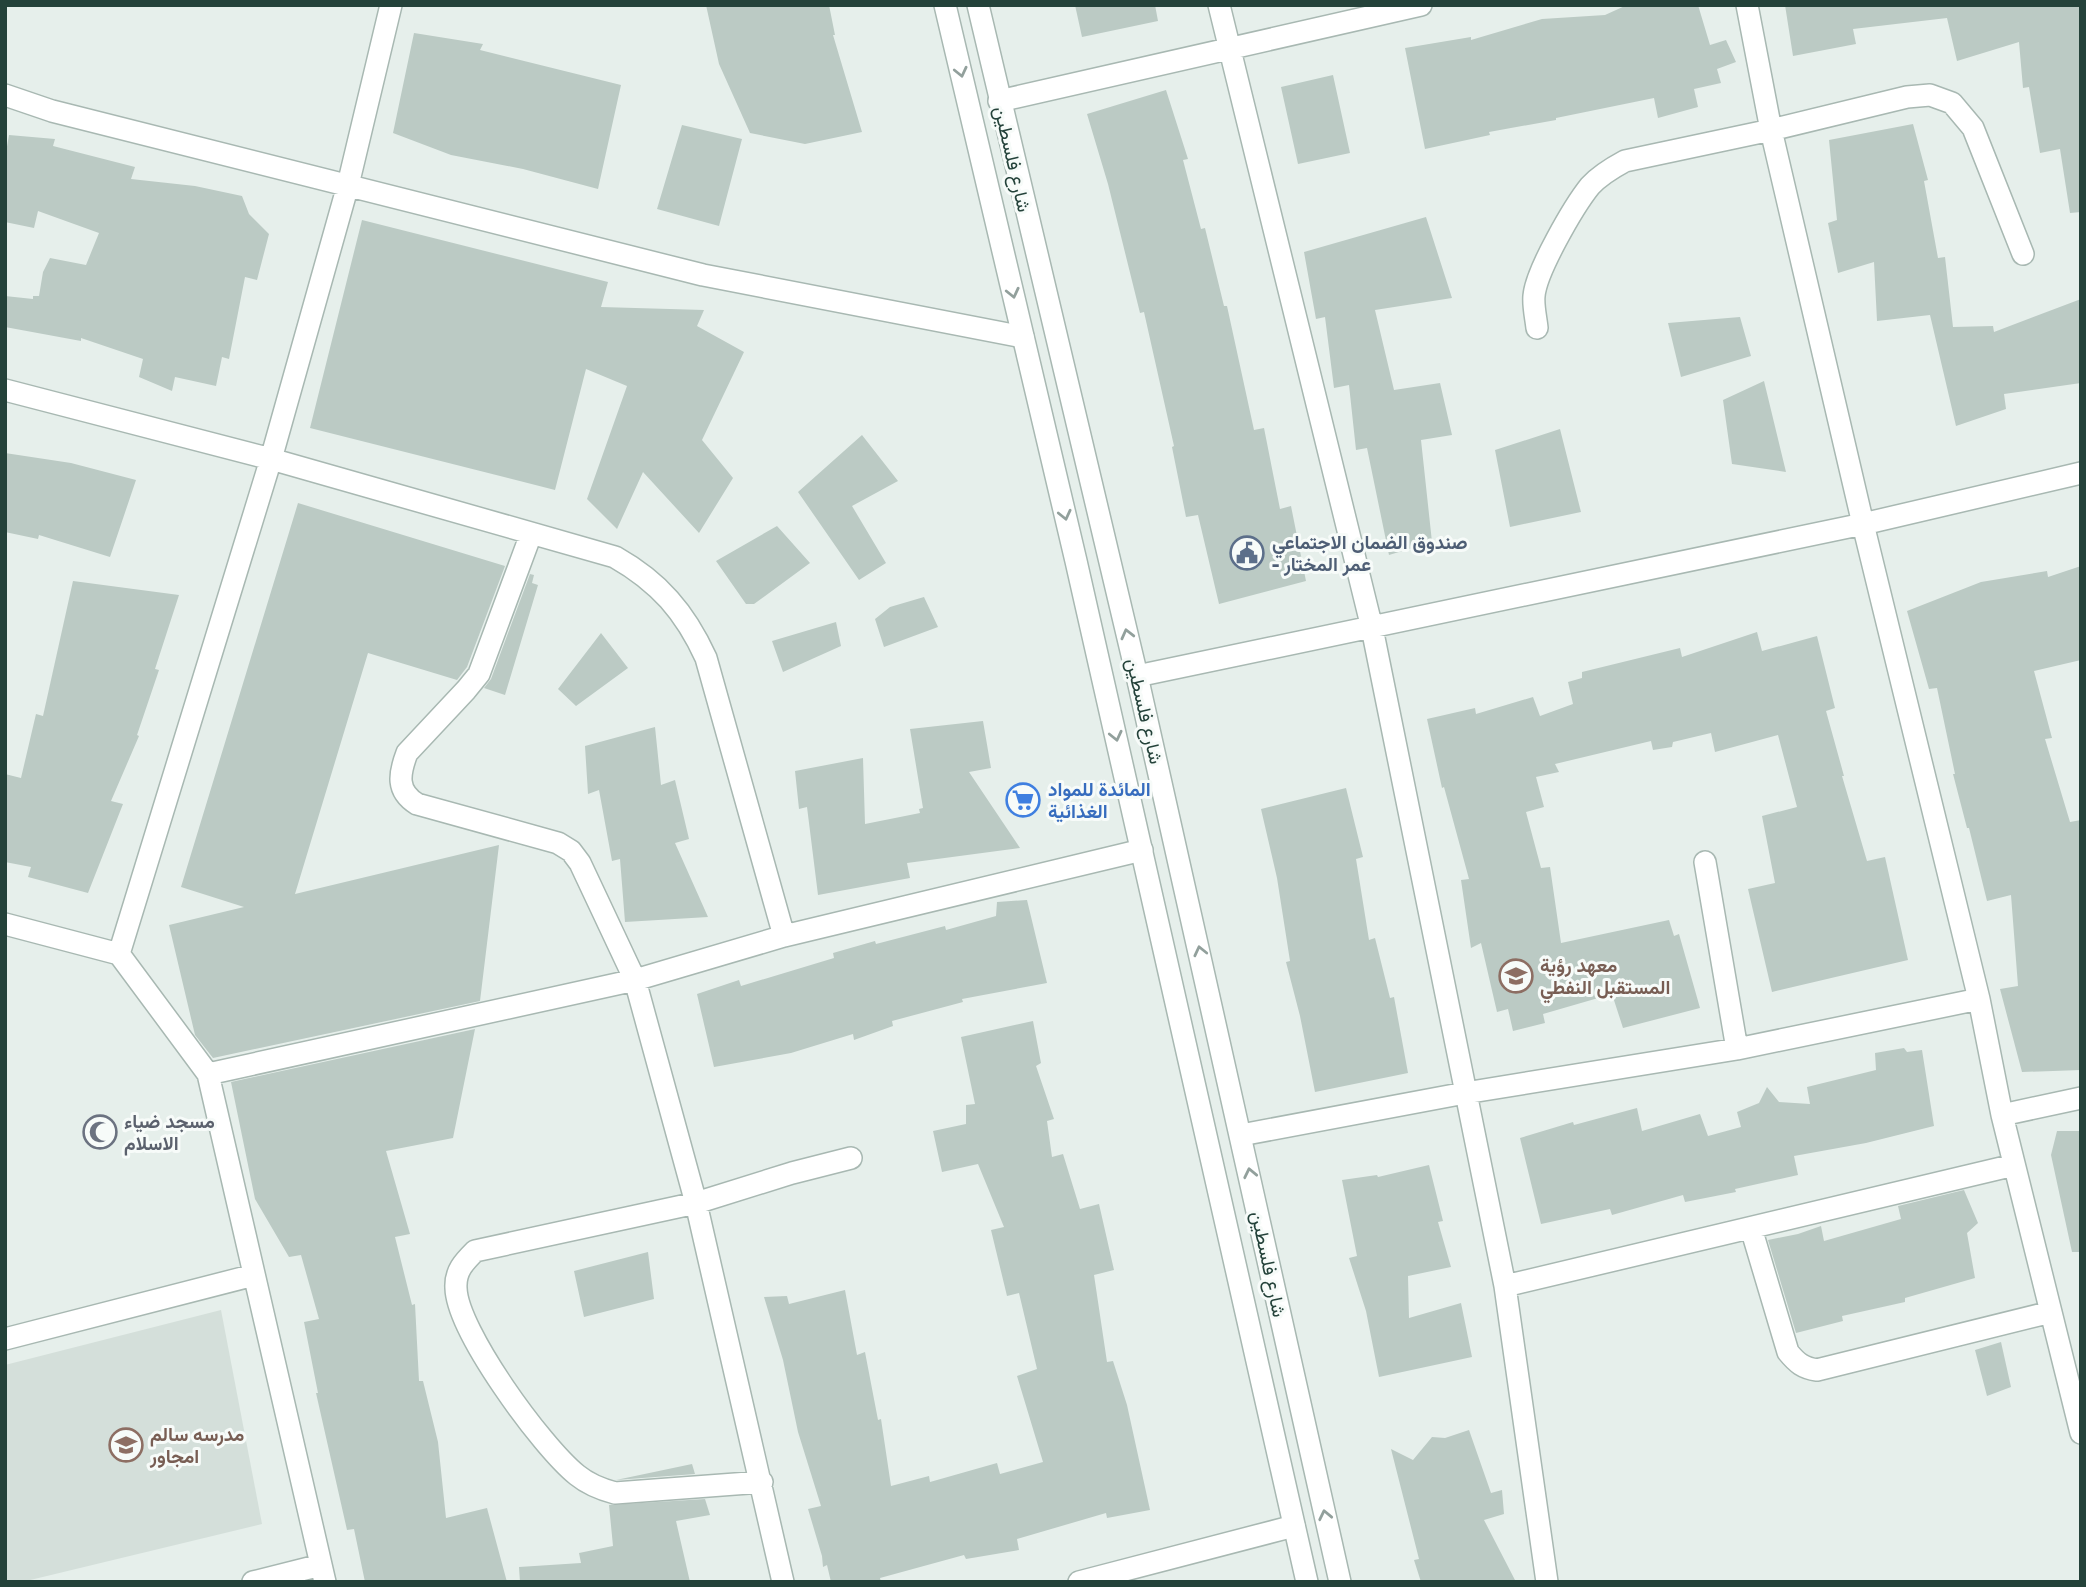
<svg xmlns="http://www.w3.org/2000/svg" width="2086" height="1587" font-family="'Golos Text',Vazirmatn,sans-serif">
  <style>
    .built { fill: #d4dfda }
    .building { fill: #bbcac4 }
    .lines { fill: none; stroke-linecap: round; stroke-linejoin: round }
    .minor-casing { stroke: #a8b8b2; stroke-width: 24 }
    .tertiary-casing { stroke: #a8b8b2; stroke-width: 24 }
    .minor { stroke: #fff; stroke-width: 21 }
    .tertiary { stroke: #fff; stroke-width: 21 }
    .oneway { stroke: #92a09c }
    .labels { text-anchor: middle; stroke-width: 6; stroke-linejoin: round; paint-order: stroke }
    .street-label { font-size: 19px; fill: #24423a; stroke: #f7fbf9 }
    .service-label { font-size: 19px; font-weight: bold; fill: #4e5e75; stroke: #f7fbf9; text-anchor: start }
    .shop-label { font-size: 19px; font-weight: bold; fill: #366cbe; stroke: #f7fbf9; text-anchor: start }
    .education-label { font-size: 19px; font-weight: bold; fill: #785e54; stroke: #f7fbf9; text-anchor: start }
    .worship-label { font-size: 19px; font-weight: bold; fill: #5b616d; stroke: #f7fbf9; text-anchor: start }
  </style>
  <rect width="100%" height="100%" fill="#e6efeb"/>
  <path class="built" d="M221 1310 262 1524 22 1582H5V1365Z"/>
  <path class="building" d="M706 5H829L835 35H833L862 132 805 144 750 133 719 64Z
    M1075 5H1155L1158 21 1082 37Z
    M1627 5H1698L1710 45 1726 40 1736 62 1717 69 1721 83 1694 89 1698 107 1658 118 1654 98 1556 118V120L1489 132 1490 135 1425 149 1405 48 1471 37V40L1542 19 1605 15Z
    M1785 5H2081V212L2070 213 2060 149 2040 153 2029 87 2023 88 2019 42 1957 61 1947 18 1853 29 1856 44 1793 56Z
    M414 33 483 44 480 50 621 85 598 189 523 169 451 155 393 133Z
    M1333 75 1350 153 1298 164 1281 87Z
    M1166 90 1188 159 1183 160 1201 229 1205 228 1224 306H1227L1254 430 1264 428 1280 509 1291 506 1306 581 1219 604 1198 515 1186 517 1172 447 1174 446 1144 312 1140 313 1108 184 1087 114Z
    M1913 124 1928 180 1924 181 1938 258 1945 257 1953 327 1993 326 1994 332 2081 299V383L2004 394 2006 409 1956 426 1930 315 1877 321 1874 262 1838 273 1828 223 1837 220 1829 140Z
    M682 125 742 139 719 226 657 209Z
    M9 135 55 139 53 146 135 167 131 179 195 186 242 196 249 214 269 234 257 280 245 277 229 359 222 357 216 386 175 377 172 391 139 377 143 359 81 338V341L5 327V296L33 299V296H39L43 272 50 258 86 265 99 233 38 211 34 228 5 222V158Z
    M1426 217 1452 298 1375 310 1394 390 1440 383 1452 435 1421 440 1432 542 1389 555 1367 448 1356 450 1349 385 1334 388 1325 317 1316 319 1304 252Z
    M362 220 608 282 601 307 704 310 697 326 744 352 702 440 733 478 699 533 643 472 617 529 587 499 627 386 586 369 555 490 310 428Z
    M1740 317 1751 356 1681 377 1668 323Z
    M1764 381 1786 472 1732 464 1723 400Z
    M1560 429 1581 512 1510 527 1495 450Z
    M862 435 898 481 852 506 886 563 859 580 798 492Z
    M5 453 71 463 136 480 110 557 39 535 38 539 5 532Z
    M298 503 505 566 467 667 457 680 368 653 295 894 499 845 480 1001 213 1058 195 1035 169 925 244 907 181 887Z
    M777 526 810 563 754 604H746L716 561Z
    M2081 566V660L2034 671 2052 738 2045 739 2070 822 2081 820V1070L2022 1072 2000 989 2018 986 2011 895 1987 901 1969 828H1967L1953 774H1955L1937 688 1929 689 1907 611 1981 582 2047 571 2048 577Z
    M530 574 534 575 532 583 538 585 505 695 484 688 491 679Z
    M73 581 179 595 155 669 159 670 137 735 139 736 111 801 123 804 88 893 28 877 31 867 5 862V774L21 778 36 714 43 716Z
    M924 597 938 627 884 647 875 619 890 607Z
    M836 622 841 646 783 672 772 641Z
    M1757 632 1762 651 1817 636 1835 708 1826 711 1844 776H1842L1867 861 1885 857 1908 960 1772 992 1748 889 1775 883 1762 816 1797 807 1778 735 1715 752 1711 733 1673 742 1672 747 1653 750 1651 741 1555 764 1559 772 1536 777 1544 807 1526 812 1541 868 1550 867 1561 943 1669 920 1674 936 1679 934 1700 1008 1623 1028 1612 994 1543 1014 1545 1023 1513 1031 1508 1009 1497 1012 1481 943 1471 948 1461 880 1469 879 1444 787 1442 788 1427 719 1475 708 1476 714 1533 697 1540 716 1573 704 1568 682 1582 678V672L1680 648 1682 657Z
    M601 633 628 668 576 706 558 689Z
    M983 721 991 768 969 772 1020 848 907 863 910 878 818 895 807 807 799 809 795 771 863 758 865 824 920 813 919 809 923 808 910 729Z
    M655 727 661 785 675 780 689 839 675 843 708 917 625 922 620 859 612 861 599 790 588 794 585 746Z
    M1346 788 1363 857 1356 859 1369 940 1375 938 1390 998 1394 997 1408 1073 1315 1092 1300 1016 1286 962 1290 961 1277 878 1261 809Z
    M1027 900 1047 983 962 999 963 1002 892 1021 893 1026 854 1040 853 1034 791 1053 714 1067 697 994 739 980 741 986 834 958 833 953 875 941 876 944 945 926 946 930 996 916 997 902Z
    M1033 1021 1041 1063 1036 1066 1054 1119 1047 1121 1052 1157 1063 1154 1080 1209 1099 1204 1114 1270 1094 1275 1107 1362 1113 1361 1127 1405 1150 1510 1107 1518 1106 1513 1017 1539 1019 1550 966 1559 964 1555 880 1578 881 1582H831L827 1565 823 1567 822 1556 808 1509 821 1506 798 1432 783 1360 764 1297 787 1296 789 1304 845 1290 857 1355 865 1352 878 1420 881 1419 891 1486 929 1476 930 1482 997 1463 1000 1474 1043 1462 1017 1376 1037 1369 1019 1293 1007 1296 991 1230 1004 1227 978 1164 942 1172 933 1131 966 1124V1105L975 1104 961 1037Z
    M475 1029 453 1138 386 1151 410 1234 395 1237 412 1305 415 1304 419 1381H423L438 1442 446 1518 487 1508 507 1582H365L354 1529 347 1530 316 1393H318L304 1322 319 1319 301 1255 289 1257 255 1199 231 1082Z
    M1904 1048 1907 1052 1922 1050 1934 1126 1866 1143 1794 1156 1798 1175 1735 1189 1736 1192 1685 1202 1683 1195 1612 1215 1610 1209 1541 1224 1520 1138 1573 1122 1574 1125 1637 1108 1642 1131 1700 1114 1708 1136 1741 1127 1737 1112 1759 1103 1767 1087 1779 1102 1810 1104 1807 1087 1876 1070 1875 1053Z
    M2057 1131H2081V1252H2072L2051 1155Z
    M1429 1165 1443 1221 1438 1222 1451 1267 1408 1276 1409 1318 1461 1303 1472 1357 1379 1377 1366 1311 1349 1258 1357 1256 1342 1180 1377 1175 1378 1177Z
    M1964 1190 1978 1223 1967 1233 1975 1278 1905 1298V1302L1842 1316 1843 1321 1796 1333 1768 1240 1798 1234 1821 1226 1824 1241 1901 1219 1898 1206Z
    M648 1252 654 1299 584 1317 574 1271Z
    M2001 1342 2011 1387 1987 1396 1975 1350Z
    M1469 1430 1491 1493 1502 1490 1504 1514 1484 1520 1516 1582H1421L1414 1560 1419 1559 1391 1449 1413 1460 1432 1437 1445 1438Z
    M692 1464 695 1474 616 1480Z
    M705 1499 710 1515 676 1521 690 1582H520L519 1567 581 1563 579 1553 613 1546 609 1505Z"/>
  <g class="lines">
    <defs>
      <path id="minor" d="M1219 5 1372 628 1505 1286 1547 1582
        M1747 5 1771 130 1863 524 1979 999 2002 1115 2081 1433
        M5 95 52 111 703 275 1023 337
        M999 101 1421 5
        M1537 328C1536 318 1533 306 1534 296 1536 271 1574 206 1590 186 1600 175 1612 168 1625 161L1771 130 1907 97 1930 95 1952 103 1973 128 2023 254
        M5 390 271 459 615 557C659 582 685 612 706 658L784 936
        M531 534 479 674 466 690 407 753C399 774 396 791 417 804L558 843 571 851 580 863 635 980 696 1203 783 1582
        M1137 676 1863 524 2081 473
        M1705 862 1737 1049
        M5 924 119 954 208 1074 325 1582
        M119 954 271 459 348 185 391 5
        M208 1074 635 980 784 936 1142 850
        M2002 1115 2081 1098
        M1241 1135 1465 1093 1737 1049 1979 999
        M1751 1228 1788 1352C1797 1363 1803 1368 1817 1370L2051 1312
        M1505 1286 2014 1165
        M5 1339 254 1275
        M762 1482 615 1493C600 1489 588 1484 577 1475 542 1447 457 1331 456 1288 455 1271 464 1262 475 1251L696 1203 792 1173 851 1158
        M253 1582 321 1565
        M1079 1582 1294 1526"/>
      <path id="tertiary" d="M945 5 1076 561 1307 1582
        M978 5 1137 676 1340 1582"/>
    </defs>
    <use href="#minor" class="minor-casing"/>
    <use href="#tertiary" class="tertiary-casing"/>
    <use href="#minor" class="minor"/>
    <use href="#tertiary" class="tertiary"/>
  </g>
  <defs><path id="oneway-chevron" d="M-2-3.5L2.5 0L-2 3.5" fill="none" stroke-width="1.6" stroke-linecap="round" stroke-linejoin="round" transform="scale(1.75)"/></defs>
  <g class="oneway">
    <use href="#oneway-chevron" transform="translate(961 72) rotate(77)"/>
    <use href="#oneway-chevron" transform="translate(1013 293) rotate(77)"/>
    <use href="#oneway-chevron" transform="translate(1065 515) rotate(77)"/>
    <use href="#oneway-chevron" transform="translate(1127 634) rotate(-104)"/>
    <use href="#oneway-chevron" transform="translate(1116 736) rotate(77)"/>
    <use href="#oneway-chevron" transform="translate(1200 951) rotate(-103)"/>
    <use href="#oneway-chevron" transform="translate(1250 1173) rotate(-102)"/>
    <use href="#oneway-chevron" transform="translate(1325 1515) rotate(-102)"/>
  </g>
  <defs>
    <symbol id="civic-ring" viewBox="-11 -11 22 22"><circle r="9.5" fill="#f7fbf9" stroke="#5c6f8a" stroke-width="1.5"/><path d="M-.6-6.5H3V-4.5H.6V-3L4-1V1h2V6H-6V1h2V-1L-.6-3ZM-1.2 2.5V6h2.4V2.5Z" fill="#5c6f8a"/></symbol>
    <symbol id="supermarket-ring" viewBox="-11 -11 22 22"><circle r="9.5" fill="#f7fbf9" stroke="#3f7fe0" stroke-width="1.5"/><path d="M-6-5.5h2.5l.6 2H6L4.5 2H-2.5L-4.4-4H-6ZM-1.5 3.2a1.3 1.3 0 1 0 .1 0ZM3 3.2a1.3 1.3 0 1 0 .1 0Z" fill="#3f7fe0"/></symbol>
    <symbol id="school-ring" viewBox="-11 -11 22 22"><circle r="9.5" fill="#f7fbf9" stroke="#8d6e63" stroke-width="1.5"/><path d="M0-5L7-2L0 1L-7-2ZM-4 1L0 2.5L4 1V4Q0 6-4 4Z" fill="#8d6e63"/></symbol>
    <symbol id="mosque-ring" viewBox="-11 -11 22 22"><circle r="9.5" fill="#f7fbf9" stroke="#6b7280" stroke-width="1.5"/><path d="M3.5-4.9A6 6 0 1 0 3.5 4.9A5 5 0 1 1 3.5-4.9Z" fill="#6b7280"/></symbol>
  </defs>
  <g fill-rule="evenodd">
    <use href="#civic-ring" x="1228" y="534" width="38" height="38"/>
    <use href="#supermarket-ring" x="1004" y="781" width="38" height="38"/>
    <use href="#school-ring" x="1497" y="957" width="38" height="38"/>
    <use href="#mosque-ring" x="81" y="1113" width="38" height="38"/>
    <use href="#school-ring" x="107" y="1426" width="38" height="38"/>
  </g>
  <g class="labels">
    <g class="street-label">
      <text transform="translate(1013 159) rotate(77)" y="7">شارع فلسطين</text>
      <text transform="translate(1145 711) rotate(77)" y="7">شارع فلسطين</text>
      <text transform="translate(1269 1264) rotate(78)" y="7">شارع فلسطين</text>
    </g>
    <g class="service-label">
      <text x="1272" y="549">صندوق الضمان الاجتماعي<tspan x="1272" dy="22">- عمر المختار</tspan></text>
    </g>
    <g class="shop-label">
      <text x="1048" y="796">المائدة للمواد<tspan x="1048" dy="22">الغذائية</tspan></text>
    </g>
    <g class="education-label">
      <text x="1540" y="972">معهد رؤية<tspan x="1540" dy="22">المستقبل النفطي</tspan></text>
      <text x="150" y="1441">مدرسه سالم<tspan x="150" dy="22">امجاور</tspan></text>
    </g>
    <g class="worship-label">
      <text x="124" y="1128">مسجد ضياء<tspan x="124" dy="22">الاسلام</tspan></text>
    </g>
  </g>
  <rect width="2086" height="1587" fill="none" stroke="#24423a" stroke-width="14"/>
</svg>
